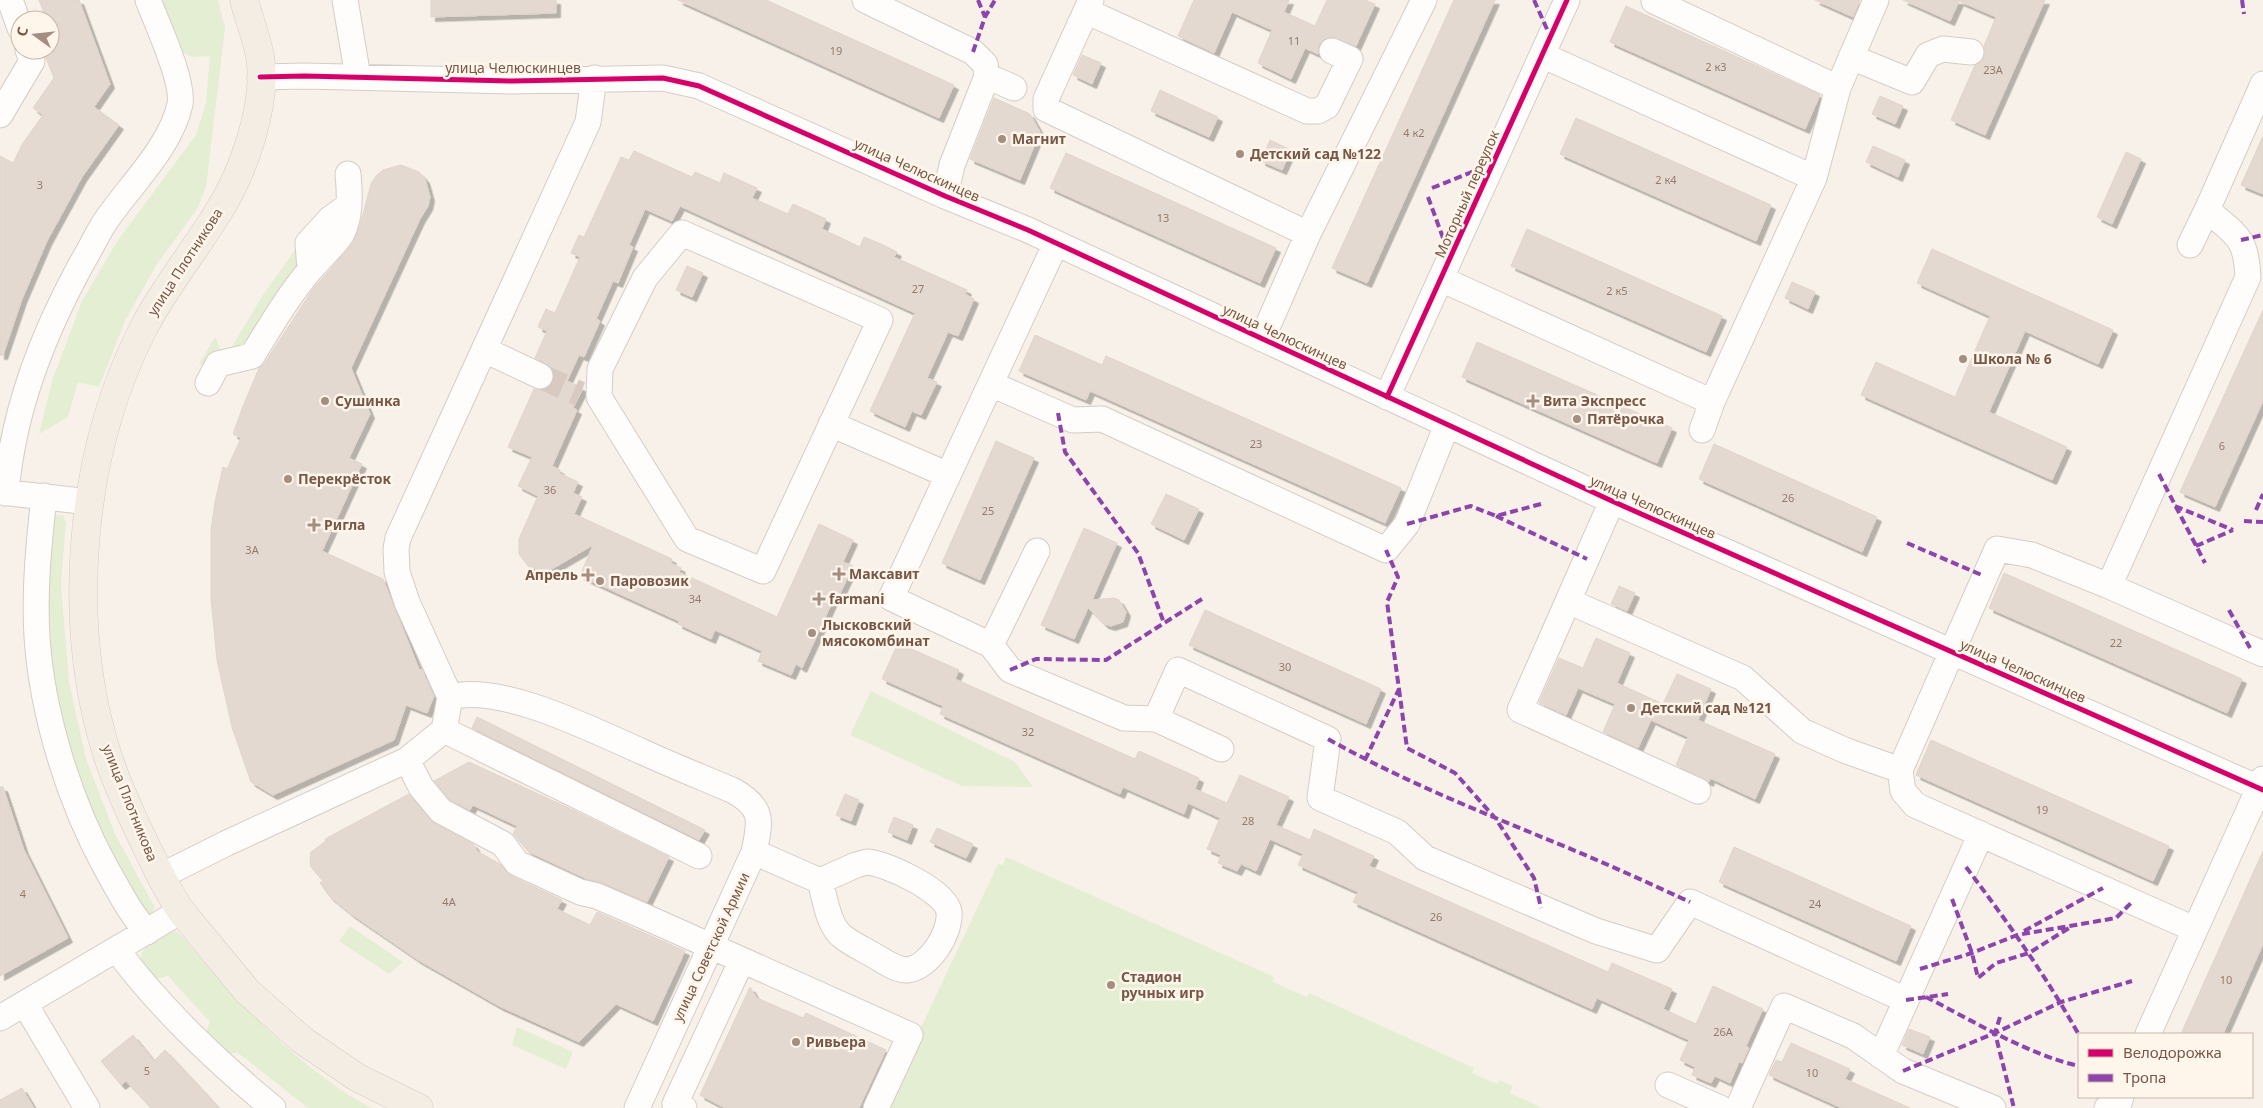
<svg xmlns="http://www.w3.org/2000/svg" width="2263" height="1108" font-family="'Noto Sans',sans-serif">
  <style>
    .green { fill: #e4eed2 }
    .building { fill: #e4d9d0; stroke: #e1d4cb; filter: url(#shadow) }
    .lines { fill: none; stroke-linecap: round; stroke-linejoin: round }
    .minor-tunnel { stroke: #d8cac0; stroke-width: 25; stroke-dasharray: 25 12; stroke-linecap: butt }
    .minor-casing { stroke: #d6ccc6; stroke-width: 27 }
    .major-casing { stroke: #d7ccc4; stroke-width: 29 }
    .minor { stroke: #fefdfc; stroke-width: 25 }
    .major { stroke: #f3ede4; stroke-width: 28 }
    .quiet { stroke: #8e44ad; stroke-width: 4; stroke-dasharray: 8 4; stroke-linecap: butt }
    .cycleway-casing { stroke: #fff6eb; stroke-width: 8 }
    .cycleway { stroke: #d6006c; stroke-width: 5 }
    .poi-dot { fill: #a58d80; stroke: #fff6eb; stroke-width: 2 }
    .labels { text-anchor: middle; stroke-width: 5; stroke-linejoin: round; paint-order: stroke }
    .number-label { font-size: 11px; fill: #957a6c }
    .street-label { font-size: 14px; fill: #785747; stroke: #fff6eb }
    .poi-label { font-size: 14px; font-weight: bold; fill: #785747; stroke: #fff6eb; text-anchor: start }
  </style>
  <defs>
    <filter id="shadow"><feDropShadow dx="4.5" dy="4.5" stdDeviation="0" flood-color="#0004"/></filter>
  </defs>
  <rect width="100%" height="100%" fill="#f8f1e9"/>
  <path class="green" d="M158 0H218L225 28 206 187 197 209 157 264 125 321 99 387 78 382 68 417 39 434 52 381 82 301 118 240 196 135 206 103 210 56 192 57 176 49Z
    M300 243 302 272 255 341 231 348 263 295Z
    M215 337 222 353 204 365 199 364Z
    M56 515H63L66 523 61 584 69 682 86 759 115 834 154 906 153 913 146 916 104 848 72 766 53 687 47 586 51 521Z
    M871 691 1015 762 1033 787 962 786 850 735Z
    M1006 857 1274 977 1273 982 1307 997 1309 993 1474 1068 1472 1073 1497 1084 1499 1080 1513 1086 1510 1093 1542 1108H883L998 864 1003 865Z
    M350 926 403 962 389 974 339 941Z
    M176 931C188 941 196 954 207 965 215 975 224 984 232 994 274 1038 317 1078 371 1108H308L237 1052 224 1056 204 1036 210 1022 168 976 152 980 140 961C142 944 158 933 176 931Z
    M517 1027 573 1052 566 1069 512 1045Z"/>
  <path class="building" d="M39 0H79L110 84 94 107 119 125 82 177 47 241 22 299 3 355H0V156L13 163 23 143 43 115 33 108 54 78 43 50H50V20H47Z
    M431 0H556V13L431 17Z
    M678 0H766L954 85 939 118Z
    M1194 0H1289L1284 12 1315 26 1327 0H1365L1375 4 1356 46 1331 37 1324 39 1319 45 1318 54 1305 48 1291 79 1258 63 1272 30 1232 12 1214 53 1178 36Z
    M1454 0H1495L1367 283 1332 268Z
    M1815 0H1860L1853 17Z
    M1903 0H2045L1985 135 1951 120 1975 65 1983 60 1985 53 1984 46 1996 17 1959 1 1950 21Z
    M1626 6 1820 95 1805 129 1610 42Z
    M1082 55 1101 63 1092 84 1073 75Z
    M1160 90 1218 117 1209 137 1151 111Z
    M1880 96 1903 106 1895 124 1872 114Z
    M994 98 1030 114 1040 132 1020 180 970 159Z
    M1576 118 1771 205 1756 241 1560 154Z
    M2263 136V194L2241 185Z
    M1270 140 1291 150 1282 170 1261 161Z
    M1873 146 1905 160 1898 177 1866 162Z
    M634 151 692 177 695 172 720 183 724 173 757 188 752 198 788 214 793 204 826 219 822 229 860 247 864 237 881 244 897 252 894 257 967 290 965 294 974 299 958 336 948 332 927 378 937 382 921 415 912 411 905 427 870 411 915 313 680 206 672 221 645 209 629 245 633 247 618 283 613 281 596 319 600 321 584 357 579 355 567 381 583 388 573 408 577 410 552 466 560 470 559 473 578 482 573 493 582 497 574 514 672 559 671 563 681 568 679 572 777 617 819 524 853 540 843 562 853 566 838 598 835 596 802 668 796 664 791 675 758 661 762 651 715 630 711 639 678 624 679 621 580 576 593 545 552 569 544 571 529 567 519 554V539L538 496 518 486 532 457 508 447 534 389 542 390 549 387 553 382 554 375 551 367 535 358 547 331 538 327 546 309 555 313 580 257 571 253 579 235 584 237 621 157 629 160Z
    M2126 152 2141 159 2112 224 2097 217Z
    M1066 153 1276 248 1260 283 1050 188Z
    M401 165 419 172 425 179 430 197 428 206 420 219 351 368 370 414 349 458 362 464 322 551 383 579 419 669 422 670 434 696 427 713 406 705 394 740 273 795 251 782 232 727 217 660 211 599V531L215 502 223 467 227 469 241 438 233 434 242 409 259 368 264 364 313 289 353 243 360 225 371 184 376 176 383 170Z
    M1527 229 1722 316 1706 352 1511 266Z
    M1932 249 2113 330 2098 364 2025 331 1989 412 2067 447 2052 480 1861 395 1876 362 1955 397 1990 316 1917 283Z
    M687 266 703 273 692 297 676 290Z
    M1792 282 1815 292 1808 309 1785 298Z
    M2263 310V401L2215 507 2180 492Z
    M1035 335 1102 365 1106 356 1401 488 1385 523 1090 391 1086 400 1019 371Z
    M1477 342 1672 428 1657 463 1462 377Z
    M996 441 1034 458 980 580 942 563Z
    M1714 444 1877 517 1862 552 1699 479Z
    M1166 494 1199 509 1184 540 1151 524Z
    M1084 528 1117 543 1092 600 1114 598 1119 600 1126 612 1123 622 1111 626 1104 624 1088 608 1074 639 1041 625Z
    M2004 573 2242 679 2227 713 1989 608Z
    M1619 586 1635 593 1627 611 1611 604Z
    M1205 610 1381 689 1366 724 1189 645Z
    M1596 638 1630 653 1617 683 1663 704 1677 674 1711 689 1698 720 1775 754 1755 799 1710 778 1709 782 1676 765 1688 737 1651 720 1638 748 1603 732 1615 704 1578 688 1566 715 1539 703 1559 658 1583 668Z
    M898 643 959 670 955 679 1135 759 1139 751 1199 778 1195 789 1227 803 1240 775 1289 797 1276 825 1310 840 1314 829 1374 856 1369 866 1608 972 1612 963 1672 989 1663 1009 1696 1024 1713 986 1763 1009 1746 1046 1749 1048 1742 1063 1739 1062 1730 1083 1715 1076 1711 1083 1692 1075 1695 1067 1680 1060 1689 1040 1597 998 1592 1009 1353 902 1358 892 1298 865 1303 854 1270 839 1256 871 1241 864 1237 871 1218 863 1221 855 1207 849 1220 818 1188 803 1184 814 1123 787 1120 794 940 714 943 706 882 679Z
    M477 717 705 830 699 840 472 728Z
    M1931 740 2169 846 2153 881 1916 775Z
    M469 762 573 810 669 857 647 902 603 883 587 879 529 852 513 834 517 826 473 805 470 810 450 800 434 781Z
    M0 787H3L24 850 68 938 0 976Z
    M409 794 434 823 473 844 478 852 500 864 511 876 562 900 557 909 590 925 597 912 685 951 653 1021 616 1004 579 1042 499 1006 418 960 351 914 329 896 320 883 323 881 311 867 310 862 311 852 326 841 325 839Z
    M845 794 859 800 851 821 836 815Z
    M894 817 913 825 907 840 888 832Z
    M937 828 973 844 966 858 930 842Z
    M1734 847 1911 926 1896 961 1719 882Z
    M2263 851V944L2223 1034H2181Z
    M750 987 757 998 803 1018 806 1013 886 1050 859 1108H725L700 1095Z
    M1909 1029 1930 1037 1923 1054 1902 1045Z
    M133 1035 154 1061 165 1050 219 1108H151L126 1081 121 1085 101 1061Z
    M1791 1043 1850 1069 1845 1079 1910 1108H1842L1769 1075 1776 1060 1782 1062Z
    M22 1088 34 1108H0V1100Z"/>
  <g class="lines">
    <path class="minor-tunnel" d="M540 376 580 394"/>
    <defs>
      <path id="minor" d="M10 0 20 28
        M345 0 358 77
        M865 0 973 52 985 64 987 76 952 165 945 196
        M1091 0 1046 99V109L1308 234
        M1654 1 1838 88
        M1086 11 1307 111H1318L1327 106 1350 59 1332 51
        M1542 55 1814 178
        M1851 57 1912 82 1928 55 1943 49 1971 52
        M987 76 1014 88
        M260 77 305 76 512 81 663 78 699 86 945 196 1028 230 1612 501 2263 790
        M0 115 32 61 28 50
        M682 233 880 320 763 571 687 539 599 397 600 369 645 278Z
        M1056 243 891 598 991 645 1010 670 1124 718 1156 719 1178 670 1328 739 1320 798 1397 832 1425 858 1596 931 1657 950 1690 902 1906 1000
        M2190 245 2207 210
        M310 270 308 243 330 219 348 206
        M1441 279 1712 402
        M1262 339 1308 234 1424 0
        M485 350 540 376
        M208 383 218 364 252 356C270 327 288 296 310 270 320 258 333 247 341 235 351 218 350 193 348 174
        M991 384 1073 420 1102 419 1386 550 1407 524 1447 425
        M1387 397 1567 0
        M831 424 948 475
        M1702 430 1712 402 1814 178 1838 88 1876 0
        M0 492 90 502
        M6 493C13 410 43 334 83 261 91 248 97 234 105 222 129 186 171 147 180 104 184 81 157 24 148 0
        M44 496C39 543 34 590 37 637 42 713 69 801 106 868 119 891 130 913 147 932
        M1612 501 1568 601 1743 678 1802 731 1844 750 1900 770
        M2109 586 2248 277C2246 236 2236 235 2207 210L2263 84
        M1568 601 1520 710 1698 791
        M991 645 1037 551
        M450 697C502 683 594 731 643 752 673 766 704 778 734 791 765 809 760 822 754 852L637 1108
        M1156 719 1221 749
        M444 730 699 856
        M407 760 421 787 441 811 503 844 517 863 580 892 597 896 641 915 910 1035 876 1108
        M754 852 820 881
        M867 862C886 863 946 891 949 912 951 933 929 968 907 970 895 970 883 960 873 955 863 949 852 944 843 937 828 926 825 898 820 881L856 865Z
        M161 876 227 843 407 760 444 730 450 697 407 602 397 572 396 549 398 538 588 122 594 78
        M2194 929 1915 805 1903 791 1900 770 1997 549 2032 555 2109 586 2263 654
        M117 950C158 1006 219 1064 273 1108
        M25 1004 87 1108
        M0 1018 181 911
        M2148 1034 2263 779
        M1881 1056 1981 834
        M1668 1085 1720 1108
        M684 1108 675 1104 742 960
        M1738 1108 1784 1006 1853 1036 1903 1071 1993 1108
        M2107 1108 2119 1103 2121 1097"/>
      <path id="major" d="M244 0C249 18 256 37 260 56 268 104 243 174 217 214 193 253 164 288 143 329 79 454 65 623 108 757 118 787 132 817 146 846 157 868 167 891 181 911L247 991 302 1040 358 1078 419 1108"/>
    </defs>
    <use href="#minor" class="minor-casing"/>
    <use href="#major" class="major-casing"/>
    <use href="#minor" class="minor"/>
    <use href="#major" class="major"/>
    <path class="quiet" d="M978 0 985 17
      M1534 0 1550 36
      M2242 0 2244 14
      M973 52 985 17 995 0
      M1432 188 1492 164
      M1428 197 1450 257
      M2241 240 2263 235
      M1058 413 1065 452 1138 553 1164 623
      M2159 474 2205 563
      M2175 506 2233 530
      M2256 510 2263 494
      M1496 516 1587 559
      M2244 521 2263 522
      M1407 524 1471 506 1496 516 1541 504
      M1907 543 1984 576
      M2196 546 2233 530
      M2229 610 2250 648
      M1010 670 1036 659 1106 660 1202 599
      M1399 689 1407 748 1455 773 1496 819 1534 878 1541 908
      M1328 739C1408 784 1494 817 1578 852 1616 868 1653 885 1690 902
      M1365 760 1399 689 1387 602 1398 577 1386 550
      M1966 867C2007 921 2046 976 2079 1035
      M1952 899 1972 953 1978 978 1996 963 2029 953 2069 928
      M2024 931 2103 888
      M1920 969 1972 953 2017 935 2116 918 2133 901
      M1926 997C1973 1021 2029 1055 2079 1066
      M1906 1000 1948 994
      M2000 1017 1995 1033 2014 1108
      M1903 1071 1995 1033 2061 1002 2132 981"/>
    <defs>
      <path id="cycleway" d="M260 77 305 76 512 81 663 78 699 86 945 196 1028 230 1612 501 2263 790
        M1387 397 1567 0"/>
    </defs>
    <use href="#cycleway" class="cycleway-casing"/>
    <use href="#cycleway" class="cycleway"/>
  </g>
  <g class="poi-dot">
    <circle cx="1002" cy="139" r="5"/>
    <circle cx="1240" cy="154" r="5"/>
    <circle cx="1963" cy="359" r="5"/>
    <circle cx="325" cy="401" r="5"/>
    <path d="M1530.5 393.5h5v5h5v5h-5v5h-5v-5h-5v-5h5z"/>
    <circle cx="1577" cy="419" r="5"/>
    <circle cx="288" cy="479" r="5"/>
    <path d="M311.5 517.5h5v5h5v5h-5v5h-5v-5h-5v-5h5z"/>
    <path d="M836.5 566.5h5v5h5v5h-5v5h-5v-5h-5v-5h5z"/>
    <path d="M585.5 567.5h5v5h5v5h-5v5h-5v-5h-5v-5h5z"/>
    <circle cx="600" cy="581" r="5"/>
    <path d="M816.5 591.5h5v5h5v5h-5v5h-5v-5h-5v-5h5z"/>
    <circle cx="812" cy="633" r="5"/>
    <circle cx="1631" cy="708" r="5"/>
    <circle cx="1111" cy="985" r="5"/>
    <circle cx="796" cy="1042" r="5"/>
  </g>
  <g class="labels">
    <g class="number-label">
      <text x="1294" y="45">11</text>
      <text x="836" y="55">19</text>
      <text x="1716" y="71">2 к3</text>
      <text x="1993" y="74">23А</text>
      <text x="1414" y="137">4 к2</text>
      <text x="1666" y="184">2 к4</text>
      <text x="40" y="189">3</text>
      <text x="1163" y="222">13</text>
      <text x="918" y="293">27</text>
      <text x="1617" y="295">2 к5</text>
      <text x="1256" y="448">23</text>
      <text x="2222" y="450">6</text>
      <text x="550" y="494">36</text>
      <text x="1788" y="502">26</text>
      <text x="988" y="515">25</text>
      <text x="252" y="554">3А</text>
      <text x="695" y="603">34</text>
      <text x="2116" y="647">22</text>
      <text x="1285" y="671">30</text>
      <text x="1028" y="736">32</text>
      <text x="2042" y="814">19</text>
      <text x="1248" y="825">28</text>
      <text x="23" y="898">4</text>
      <text x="449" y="906">4А</text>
      <text x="1815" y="908">24</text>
      <text x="1436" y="921">26</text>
      <text x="2226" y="984">10</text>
      <text x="1723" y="1036">26А</text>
      <text x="147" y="1075">5</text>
      <text x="1812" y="1077">10</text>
    </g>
    <g class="street-label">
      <text x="513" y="73">улица Челюскинцев</text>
      <text transform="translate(917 170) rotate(24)" y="5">улица Челюскинцев</text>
      <text transform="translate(1467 194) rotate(-66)" y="5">Моторный переулок</text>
      <text transform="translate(185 262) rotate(-57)" y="5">улица Плотникова</text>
      <text transform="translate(1285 337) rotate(25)" y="5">улица Челюскинцев</text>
      <text transform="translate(1653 507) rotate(24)" y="5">улица Челюскинцев</text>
      <text transform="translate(2023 671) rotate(24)" y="5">улица Челюскинцев</text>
      <text transform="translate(130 803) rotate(68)" y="5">улица Плотникова</text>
      <text transform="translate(711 947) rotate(-65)" y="5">улица Советской Армии</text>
    </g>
    <g class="poi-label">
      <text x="1012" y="144">Магнит</text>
      <text x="1250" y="159">Детский сад №122</text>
      <text x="1973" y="364">Школа № 6</text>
      <text x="335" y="406">Сушинка</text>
      <text x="1543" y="406">Вита Экспресс</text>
      <text x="1587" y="424">Пятёрочка</text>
      <text x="298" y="484">Перекрёсток</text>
      <text x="324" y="530">Ригла</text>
      <text x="849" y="579">Максавит</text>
      <text x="578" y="580" text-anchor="end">Апрель</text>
      <text x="610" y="586">Паровозик</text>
      <text x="829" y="604">farmani</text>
      <text x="822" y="630">Лысковский<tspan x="822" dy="16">мясокомбинат</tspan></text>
      <text x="1641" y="713">Детский сад №121</text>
      <text x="1121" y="982">Стадион<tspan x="1121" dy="16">ручных игр</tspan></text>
      <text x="806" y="1047">Ривьера</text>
    </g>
  </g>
  <rect x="2078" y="1033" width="175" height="65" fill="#fff6eb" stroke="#c9b6a9"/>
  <rect x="2088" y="1049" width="25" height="8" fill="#d6006c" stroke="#c9b6a9"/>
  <text x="2123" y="1058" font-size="15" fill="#785747">Велодорожка</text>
  <rect x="2088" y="1074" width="25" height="8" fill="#8e44ad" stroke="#c9b6a9"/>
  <text x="2123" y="1083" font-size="15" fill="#785747">Тропа</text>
  <g transform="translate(35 35) rotate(285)"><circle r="24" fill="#fff6eb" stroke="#c9b6a9"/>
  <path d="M0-4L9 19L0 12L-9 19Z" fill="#a58d80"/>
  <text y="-8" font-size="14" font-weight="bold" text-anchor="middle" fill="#785747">С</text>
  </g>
</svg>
